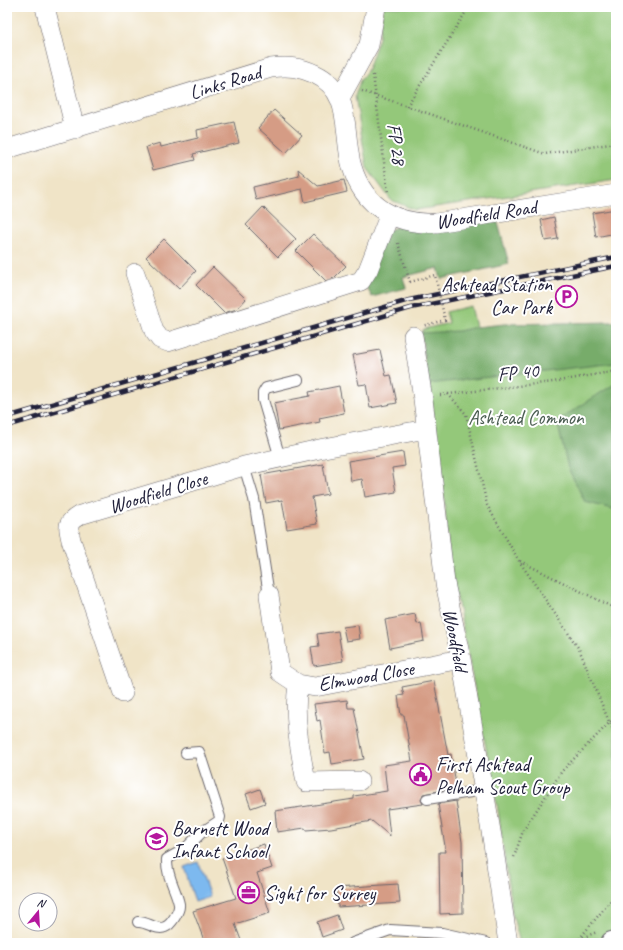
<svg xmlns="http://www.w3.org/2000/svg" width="623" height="950" font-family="Caveat,sans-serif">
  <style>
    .green { fill: #94c87a; stroke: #5b755a }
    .forest { fill: #77ac6a; stroke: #4c6752 }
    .water { fill: #7db9ef; stroke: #506e95 }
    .building { fill: #d59c85 }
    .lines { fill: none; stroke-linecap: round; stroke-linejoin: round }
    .service-casing { stroke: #6a666c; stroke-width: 12 }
    .minor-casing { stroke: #6a666c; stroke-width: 20 }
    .tertiary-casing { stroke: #6a666c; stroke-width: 24 }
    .path { stroke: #6a666c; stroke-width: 2.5; stroke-dasharray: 1 3; stroke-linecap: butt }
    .service { stroke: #fff; stroke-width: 10 }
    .minor { stroke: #fff; stroke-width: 19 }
    .tertiary { stroke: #fff; stroke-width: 22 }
    .rail-casing { stroke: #22223b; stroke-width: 4.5 }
    .rail { stroke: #fff; stroke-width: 3; stroke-dasharray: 9; stroke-linecap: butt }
    .path-bridge { stroke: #6a666c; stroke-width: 2.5; stroke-dasharray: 1 3; stroke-linecap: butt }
    .labels { text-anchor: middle; stroke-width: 4; stroke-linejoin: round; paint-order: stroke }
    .street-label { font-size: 20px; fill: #22223b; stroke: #fff }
    .poi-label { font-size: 20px; fill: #22223b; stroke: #fff; text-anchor: start }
    .park-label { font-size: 20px; fill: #4a5c51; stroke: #fff }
  </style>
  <rect width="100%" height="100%" fill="#fff"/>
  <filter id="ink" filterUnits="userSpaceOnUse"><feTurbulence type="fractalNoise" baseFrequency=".025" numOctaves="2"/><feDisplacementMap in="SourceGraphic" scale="8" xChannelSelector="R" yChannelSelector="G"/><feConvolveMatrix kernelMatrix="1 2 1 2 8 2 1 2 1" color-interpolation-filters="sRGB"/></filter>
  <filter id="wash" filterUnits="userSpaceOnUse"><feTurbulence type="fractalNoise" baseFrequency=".012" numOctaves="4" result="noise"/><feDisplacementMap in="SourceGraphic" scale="16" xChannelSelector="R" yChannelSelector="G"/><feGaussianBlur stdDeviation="0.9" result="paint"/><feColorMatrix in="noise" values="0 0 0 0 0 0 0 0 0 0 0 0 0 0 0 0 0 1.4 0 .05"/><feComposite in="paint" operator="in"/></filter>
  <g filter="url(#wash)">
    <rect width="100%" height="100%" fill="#f0e4c7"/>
    <path class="green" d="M383 7H616V180L415 210 391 200 367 168 355 96 360 81 368 69 379 38Z
      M471 306 476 327 616 322V932L593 940 576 938 565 943H520L512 913 498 810 449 557 441 461 421 333 424 329 449 323 446 312Z"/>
    <path class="forest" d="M497 219 509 264 441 279 438 268 403 277 406 288 372 297 364 283 389 230 404 224Z
      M616 322V363L428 384 421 333 459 331 476 327 504 324Z
      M616 383V510L585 502 568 468 557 421Z"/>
    <path class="water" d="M198 862 210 897 195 902 184 867Z"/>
    <g id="blocks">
      <path class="building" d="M274 110 302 135 286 153 258 128Z
        M234 122 239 143 193 154 195 160 153 170 146 147 160 143 161 147 198 138 197 130Z
        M298 169 318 186 344 180 347 192 305 202 302 189 256 200 253 187 299 176Z
        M263 207 296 239 278 257 246 225Z
        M616 209V233L596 237 592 213Z
        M554 217 558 239 545 241 541 220Z
        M313 234 346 266 334 278 326 281 296 251Z
        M164 239 196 271 179 289 146 257Z
        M213 267 246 299 237 309 224 313 196 285Z
        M380 350 386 376 391 375 397 403 370 408 366 384 359 385 353 355Z
        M339 386 344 413 319 418 320 422 279 430 274 403 310 396 309 392Z
        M403 452 405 466 392 468 396 492 365 497 362 479 351 481 348 461Z
        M323 464 328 494 312 497 317 524 287 529 282 500 266 503 261 475Z
        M415 614 417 624 421 623 424 641 390 648 385 620Z
        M358 625 360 639 346 641 343 627Z
        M338 631 343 661 314 666 311 647 319 646 317 634Z
        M434 681 448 755 451 754 456 784 454 785V788L423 794 421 800 423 804 387 809 390 836 372 821 331 828 306 830 305 828 277 832 275 811 354 799V796L387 791 384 765 412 761 404 715H401L398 696 404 695 402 687Z
        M347 700 348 708H354L364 759 332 764 330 752 325 753 320 720 317 721 314 704Z
        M260 789 265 803 251 808 246 794Z
        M456 801 462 842 463 913 440 914 439 852H446L438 804Z
        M264 844 272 868 257 873 270 913 235 924 242 943H205L193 911 236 898 222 858Z
        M398 884 400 903 338 907 336 888Z
        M337 915 342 930 322 937 317 922Z"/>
    </g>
  </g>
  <g filter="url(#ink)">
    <use href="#blocks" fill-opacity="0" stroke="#6a666c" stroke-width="1"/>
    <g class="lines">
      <defs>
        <path id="service" d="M280 458 263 400V393L266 388 298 380
          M244 466 254 499 269 595
          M427 799 484 790
          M138 922C146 921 157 931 165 927 171 925 180 911 179 904 176 889 166 876 167 859L185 849 201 833 219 821 220 817 199 752 186 753
          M353 943 390 930 442 933 486 943"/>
        <path id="minor" d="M45 7 75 129
          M340 98 369 45 376 7
          M7 149 271 68C288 66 300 67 315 74 354 92 342 134 352 167 364 207 396 225 436 223L616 194
          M135 273 154 331 160 339 168 342 361 281 368 270 389 216
          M413 336 423 399 445 583 461 659 492 837 508 943
          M269 595 280 672 298 684 315 687 461 659
          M298 684C293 718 300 749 306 782L359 781
          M123 693 71 540C68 526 66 523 80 515L244 466 324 448 426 429"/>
        <path id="tertiary" d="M612 943 616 942"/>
      </defs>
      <use href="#service" class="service-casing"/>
      <use href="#minor" class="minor-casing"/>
      <use href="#tertiary" class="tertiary-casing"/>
      <path class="path" d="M469 7 407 106 545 154 616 143
        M373 75 388 193
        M362 91 407 106
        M398 243 410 282
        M448 394 466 414 487 505 519 561 579 649 610 724 616 735
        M440 395 553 382 616 371
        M520 561 616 609
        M514 857 523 831 562 771 616 716
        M568 943 597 932
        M581 943 580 938 616 894"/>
      <use href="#service" class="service"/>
      <use href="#minor" class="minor"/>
      <use href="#tertiary" class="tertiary"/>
      <defs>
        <path id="rail" d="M7 417 409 300 616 257
          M7 426 411 308 616 266"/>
      </defs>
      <use href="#rail" class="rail-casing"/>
      <use href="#rail" class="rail"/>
      <path class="path-bridge" d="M410 282 435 275 445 320 422 326"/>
    </g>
  </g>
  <defs>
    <symbol id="parking-ring" viewBox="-11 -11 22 22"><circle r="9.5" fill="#fff" stroke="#b5179e" stroke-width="1.5"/><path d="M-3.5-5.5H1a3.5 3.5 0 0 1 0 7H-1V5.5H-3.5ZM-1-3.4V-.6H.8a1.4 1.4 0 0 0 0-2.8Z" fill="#b5179e"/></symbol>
    <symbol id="civic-ring" viewBox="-11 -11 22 22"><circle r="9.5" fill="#fff" stroke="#b5179e" stroke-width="1.5"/><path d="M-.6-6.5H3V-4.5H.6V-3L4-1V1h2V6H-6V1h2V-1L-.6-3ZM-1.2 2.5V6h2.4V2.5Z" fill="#b5179e"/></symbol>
    <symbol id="school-ring" viewBox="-11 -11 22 22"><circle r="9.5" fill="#fff" stroke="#b5179e" stroke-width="1.5"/><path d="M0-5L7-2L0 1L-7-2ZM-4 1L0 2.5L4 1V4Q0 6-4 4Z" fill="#b5179e"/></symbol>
    <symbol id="office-ring" viewBox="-11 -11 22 22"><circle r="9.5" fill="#fff" stroke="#b5179e" stroke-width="1.5"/><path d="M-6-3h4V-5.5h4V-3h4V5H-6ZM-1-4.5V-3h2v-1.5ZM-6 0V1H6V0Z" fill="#b5179e"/></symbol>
  </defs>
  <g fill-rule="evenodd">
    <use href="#parking-ring" x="554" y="284" width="25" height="25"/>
    <use href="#civic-ring" x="408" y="762" width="25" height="25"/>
    <use href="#school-ring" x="144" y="826" width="25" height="25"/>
    <use href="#office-ring" x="236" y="880" width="25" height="25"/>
  </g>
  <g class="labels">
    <g class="street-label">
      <text transform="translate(225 82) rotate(-17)" y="7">Links Road</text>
      <text transform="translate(397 144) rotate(82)" y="7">FP 28</text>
      <text transform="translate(486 214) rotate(-9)" y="7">Woodfield Road</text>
      <text transform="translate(518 372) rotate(-6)" y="7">FP 40</text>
      <text transform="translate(158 492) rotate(-17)" y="7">Woodfield Close</text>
      <text transform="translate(456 640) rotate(79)" y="7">Woodfield</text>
      <text transform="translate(366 676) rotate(-10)" y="7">Elmwood Close</text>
    </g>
    <g class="poi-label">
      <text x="552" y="291" text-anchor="end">Ashtead Station<tspan x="552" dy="23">Car Park</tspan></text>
      <text x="436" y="771">First Ashtead<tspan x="436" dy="23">Pelham Scout Group</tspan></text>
      <text x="172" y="835">Barnett Wood<tspan x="172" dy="23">Infant School</tspan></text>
      <text x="264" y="900">Sight for Surrey</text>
    </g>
    <g class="park-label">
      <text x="526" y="424">Ashtead Common</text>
    </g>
  </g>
  <rect width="623" height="950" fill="none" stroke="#fff" stroke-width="24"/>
  <g transform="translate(38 912) rotate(18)"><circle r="19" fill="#ffffff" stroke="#a7a7b1"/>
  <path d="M0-3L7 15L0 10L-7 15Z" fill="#b5179e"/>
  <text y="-6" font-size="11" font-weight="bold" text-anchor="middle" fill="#22223b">N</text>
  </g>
</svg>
